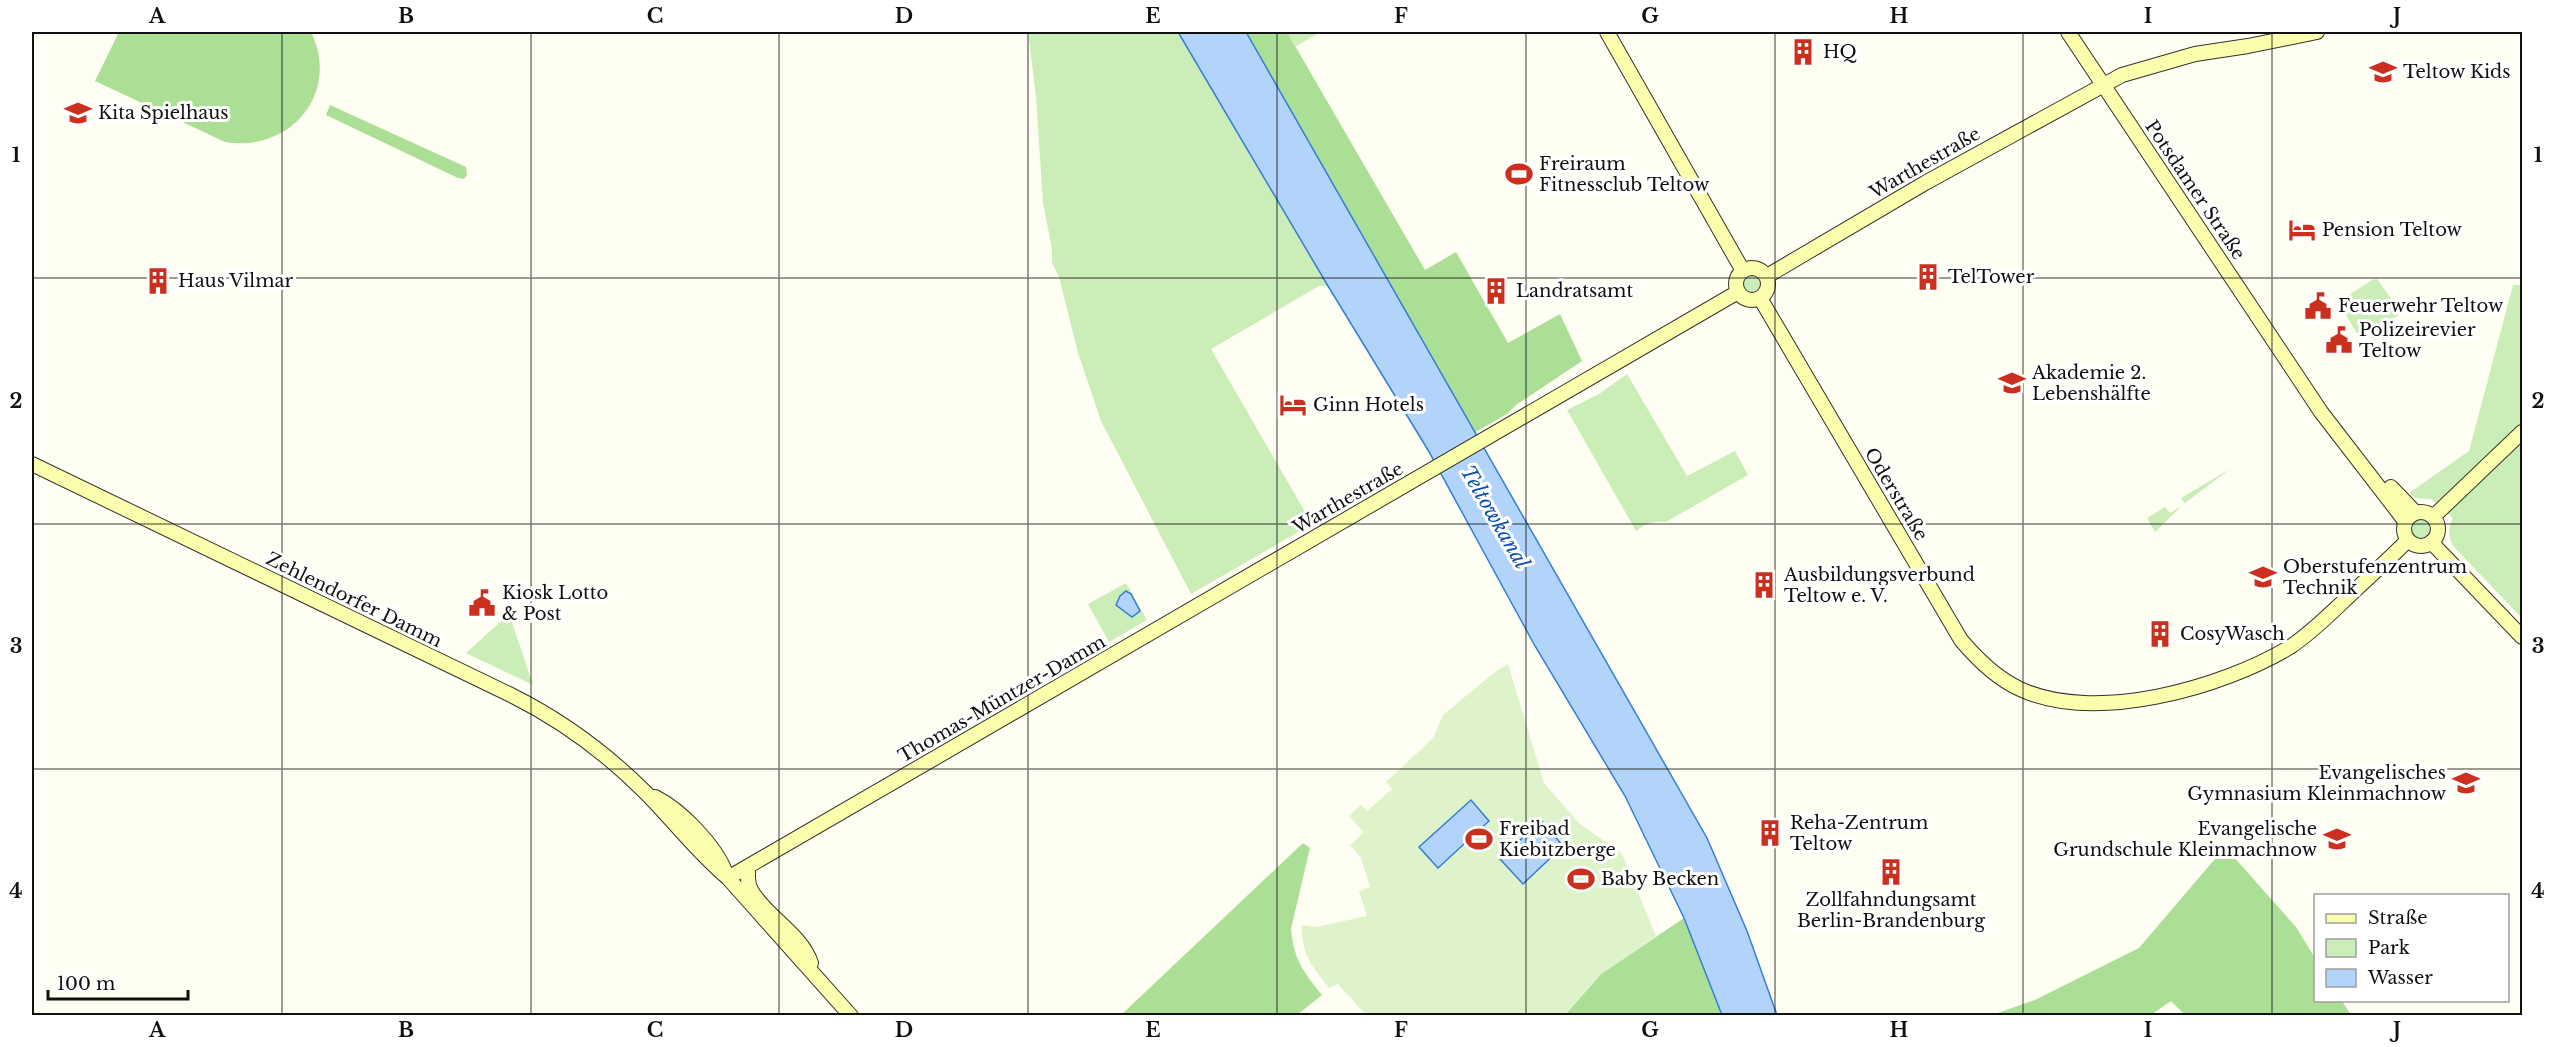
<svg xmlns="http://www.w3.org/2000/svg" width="2554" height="1047" font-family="'Libre Baskerville',serif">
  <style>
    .green { fill: #cbedb8 }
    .forest { fill: #acdf96 }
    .pitch { fill: #dff3cb }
    .water { fill: #b3d4fa; stroke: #347dd7; stroke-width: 1.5 }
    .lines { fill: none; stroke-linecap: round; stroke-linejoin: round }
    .secondary-casing { stroke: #323232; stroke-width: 16 }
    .secondary { stroke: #fbffad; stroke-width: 14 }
    .grid { fill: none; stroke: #101010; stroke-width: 1.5; stroke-opacity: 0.55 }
    .labels { text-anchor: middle; stroke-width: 6; stroke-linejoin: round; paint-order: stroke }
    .poi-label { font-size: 18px; fill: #101010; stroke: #fff; text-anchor: start }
    .street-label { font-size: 18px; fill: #101010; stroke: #fff }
    .water-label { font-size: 20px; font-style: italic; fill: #0f4fac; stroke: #fff }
    .neatline { fill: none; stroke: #101010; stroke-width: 2 }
    .grid-label { font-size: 20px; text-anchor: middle; font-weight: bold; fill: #101010 }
  </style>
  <rect width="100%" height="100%" fill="#fffef2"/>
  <path class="green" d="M1030 32H1178L1328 286H1319L1211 349 1312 524 1191 594 1101 421 1078 353 1059 277 1052 262V249L1043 203 1036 97 1029 39Z
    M1287 32H1321L1296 46Z
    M1741 284a11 11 0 1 1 22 0a11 11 0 1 1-22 0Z
    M2377 279 2399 310V315L2360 338 2338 302 2372 280Z
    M2513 285H2522V618L2453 546C2448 538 2448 526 2453 518L2431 499 2415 498 2409 493 2469 451Z
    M1627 374 1687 476 1735 451 1748 475 1666 522C1653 521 1646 523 1636 531L1567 410 1599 394Z
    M2230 469 2185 503 2155 532 2147 518 2165 507 2170 513 2185 504 2181 498Z
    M2409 528a11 11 0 1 1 22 0a11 11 0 1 1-22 0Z
    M1126 583 1147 620 1109 642 1088 604Z
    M509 614 533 685 466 653Z"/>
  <path class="forest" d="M119 32H311C341 93 290 153 225 142L95 81Z
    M1246 32H1287L1425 270 1456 252 1508 343 1560 314 1582 361 1516 405 1507 414 1474 433Z
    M330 105 466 167 467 175 464 179 458 178 326 115Z
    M1303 843 1310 848 1291 929C1294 960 1303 971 1322 995L1297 1015H1121Z
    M2225 847 2296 927 2315 958 2316 1000 2342 1001 2351 1015H2185L2171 1001 2151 1015H1992L2035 1000 2139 948Z
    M1684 918 1722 1015 1564 1016 1601 974Z"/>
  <path class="pitch" d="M1508 664 1544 783 1579 823 1622 854 1656 936 1601 974 1564 1015 1367 1016 1338 984 1329 988C1312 965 1301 955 1302 925L1316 927 1367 916 1359 891 1370 887 1361 858 1350 845 1364 832 1349 816 1361 805 1367 811 1392 789 1386 782 1433 738 1443 715 1496 671Z"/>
  <path class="water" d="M1178 32H1246L1707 838 1747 931 1777 1015H1722L1684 918 1625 796 1535 646 1428 450 1328 286Z
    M1126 591 1131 594 1140 611 1132 617 1116 605 1120 596Z
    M1471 800 1489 821 1438 868 1419 847Z
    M1541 820 1563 846 1523 884 1500 859Z"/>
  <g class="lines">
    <defs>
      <path id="secondary" d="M1607 32 1743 271
        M2068 32 2321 412 2405 521
        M1736 284a16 16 0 1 1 32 0a16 16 0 1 1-32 0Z
        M1767 276 1925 183 2122 75 2195 54 2248 46 2317 32
        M1760 298 1961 640C1977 659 1996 678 2020 689 2095 724 2222 688 2290 647 2311 633 2330 614 2348 597 2368 578 2388 560 2408 540
        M32 464 511 695C561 720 605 752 645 792 673 820 697 852 728 878L851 1016
        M2391 487 2415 512
        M2404 529a17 17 0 1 1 34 0a17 17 0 1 1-34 0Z
        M2433 517 2522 432
        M2431 542 2522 637
        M655 797C681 810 715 845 726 873
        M748 867C748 875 747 883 751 890 765 916 801 933 811 963
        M728 878 1738 292"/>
    </defs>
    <use href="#secondary" class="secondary-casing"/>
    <use href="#secondary" class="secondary"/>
  </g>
  <path class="grid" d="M282 32V1016M531 32V1016M779 32V1016M1028 32V1016M1277 32V1016M1526 32V1016M1775 32V1016M2023 32V1016M2272 32V1016M32 278H2522M32 524H2522M32 769H2522"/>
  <defs>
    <symbol id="building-bare" viewBox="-9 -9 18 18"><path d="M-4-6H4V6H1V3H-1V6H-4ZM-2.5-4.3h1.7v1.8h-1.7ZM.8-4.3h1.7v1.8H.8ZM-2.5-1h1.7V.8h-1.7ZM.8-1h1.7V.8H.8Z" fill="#cb2f1d" stroke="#fff" stroke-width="2.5" paint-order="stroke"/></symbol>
    <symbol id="school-bare" viewBox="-9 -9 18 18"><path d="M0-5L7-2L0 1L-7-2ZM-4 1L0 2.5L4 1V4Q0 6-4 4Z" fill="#cb2f1d" stroke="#fff" stroke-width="2.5" paint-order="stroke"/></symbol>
    <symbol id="stadium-bare" viewBox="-9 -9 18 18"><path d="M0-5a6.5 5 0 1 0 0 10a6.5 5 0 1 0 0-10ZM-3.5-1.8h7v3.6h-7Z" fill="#cb2f1d" stroke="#fff" stroke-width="2.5" paint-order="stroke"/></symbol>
    <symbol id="hotel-bare" viewBox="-9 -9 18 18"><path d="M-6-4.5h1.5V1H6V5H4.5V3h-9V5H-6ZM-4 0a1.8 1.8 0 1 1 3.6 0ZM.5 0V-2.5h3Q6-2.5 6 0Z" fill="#cb2f1d" stroke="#fff" stroke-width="2.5" paint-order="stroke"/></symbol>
    <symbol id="civic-bare" viewBox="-9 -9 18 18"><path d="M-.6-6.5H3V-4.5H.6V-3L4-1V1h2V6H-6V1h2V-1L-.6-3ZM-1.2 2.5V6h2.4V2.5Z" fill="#cb2f1d" stroke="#fff" stroke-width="2.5" paint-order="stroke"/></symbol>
    <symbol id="university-bare" viewBox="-9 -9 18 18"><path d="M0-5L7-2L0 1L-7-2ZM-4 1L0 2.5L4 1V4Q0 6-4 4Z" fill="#cb2f1d" stroke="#fff" stroke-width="2.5" paint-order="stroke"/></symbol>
  </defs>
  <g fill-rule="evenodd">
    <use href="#building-bare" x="1784" y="33" width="38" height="38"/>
    <use href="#school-bare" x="2364" y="53" width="38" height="38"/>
    <use href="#school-bare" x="59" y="94" width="38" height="38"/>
    <use href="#stadium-bare" x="1500" y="155" width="38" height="38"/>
    <use href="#hotel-bare" x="2283" y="211" width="38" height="38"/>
    <use href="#building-bare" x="1909" y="258" width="38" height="38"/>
    <use href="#building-bare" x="139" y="262" width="38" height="38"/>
    <use href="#building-bare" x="1477" y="272" width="38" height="38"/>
    <use href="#civic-bare" x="2299" y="287" width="38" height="38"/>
    <use href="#civic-bare" x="2320" y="321" width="38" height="38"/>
    <use href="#university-bare" x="1993" y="364" width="38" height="38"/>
    <use href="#hotel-bare" x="1274" y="386" width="38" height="38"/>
    <use href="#school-bare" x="2244" y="558" width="38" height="38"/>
    <use href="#building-bare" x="1745" y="566" width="38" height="38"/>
    <use href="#civic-bare" x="463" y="584" width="38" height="38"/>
    <use href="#building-bare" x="2141" y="615" width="38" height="38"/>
    <use href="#school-bare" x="2447" y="764" width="38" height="38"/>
    <use href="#building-bare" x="1751" y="814" width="38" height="38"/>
    <use href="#stadium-bare" x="1460" y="820" width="38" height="38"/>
    <use href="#school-bare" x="2318" y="820" width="38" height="38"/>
    <use href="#building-bare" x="1872" y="853" width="38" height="38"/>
    <use href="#stadium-bare" x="1562" y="860" width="38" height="38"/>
  </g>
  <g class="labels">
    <g class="poi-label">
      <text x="1823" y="58">HQ</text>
      <text x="2403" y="78">Teltow Kids</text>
      <text x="98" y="119">Kita Spielhaus</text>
      <text x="1539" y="170">Freiraum<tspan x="1539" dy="21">Fitnessclub Teltow</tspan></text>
      <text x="2322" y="236">Pension Teltow</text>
      <text x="1948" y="283">TelTower</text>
      <text x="178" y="287">Haus Vilmar</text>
      <text x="1516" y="297">Landratsamt</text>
      <text x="2338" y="312">Feuerwehr Teltow</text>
      <text x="2359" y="336">Polizeirevier<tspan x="2359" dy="21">Teltow</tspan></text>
      <text x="2032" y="379">Akademie 2.<tspan x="2032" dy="21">Lebenshälfte</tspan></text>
      <text x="1313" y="411">Ginn Hotels</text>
      <text x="2283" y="573">Oberstufenzentrum<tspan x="2283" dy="21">Technik</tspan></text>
      <text x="1784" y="581">Ausbildungsverbund<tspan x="1784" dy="21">Teltow e. V.</tspan></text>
      <text x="502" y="599">Kiosk Lotto<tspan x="502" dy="21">&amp; Post</tspan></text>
      <text x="2180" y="640">CosyWasch</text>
      <text x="2446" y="779" text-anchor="end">Evangelisches<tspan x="2446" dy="21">Gymnasium Kleinmachnow</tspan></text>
      <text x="1790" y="829">Reha-Zentrum<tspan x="1790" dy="21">Teltow</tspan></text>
      <text x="1499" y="835">Freibad<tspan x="1499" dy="21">Kiebitzberge</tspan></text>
      <text x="2317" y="835" text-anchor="end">Evangelische<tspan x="2317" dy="21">Grundschule Kleinmachnow</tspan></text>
      <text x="1601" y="885">Baby Becken</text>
      <text x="1891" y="906" text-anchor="middle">Zollfahndungsamt<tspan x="1891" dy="21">Berlin-Brandenburg</tspan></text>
    </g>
    <g class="street-label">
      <text transform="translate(1925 163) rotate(-30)" y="6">Warthestraße</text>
      <text transform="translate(2195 190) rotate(56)" y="6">Potsdamer Straße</text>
      <text transform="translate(1896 494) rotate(59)" y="6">Oderstraße</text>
      <text transform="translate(1348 498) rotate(-30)" y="6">Warthestraße</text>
      <text transform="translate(354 600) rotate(26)" y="6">Zehlendorfer Damm</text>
      <text transform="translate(1002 699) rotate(-30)" y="6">Thomas-Müntzer-Damm</text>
    </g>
    <g class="water-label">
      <text transform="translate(1495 517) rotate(60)" y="7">Teltowkanal</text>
    </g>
  </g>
  <rect width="2554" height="1047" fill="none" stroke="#ffffff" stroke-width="66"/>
  <rect x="2314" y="894" width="195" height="108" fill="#ffffff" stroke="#9f9f9f" stroke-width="1.5"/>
  <rect x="2326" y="914" width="30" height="9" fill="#fbffad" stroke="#9f9f9f" stroke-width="1.5"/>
  <text x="2368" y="924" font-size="18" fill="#101010">Straße</text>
  <rect x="2326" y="939" width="30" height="18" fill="#cbedb8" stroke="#9f9f9f" stroke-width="1.5"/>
  <text x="2368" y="954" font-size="18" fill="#101010">Park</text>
  <rect x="2326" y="969" width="30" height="18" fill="#b3d4fa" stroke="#9f9f9f" stroke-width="1.5"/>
  <text x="2368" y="984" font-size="18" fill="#101010">Wasser</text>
  <path d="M48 990v9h140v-9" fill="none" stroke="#101010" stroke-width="3"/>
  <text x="57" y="990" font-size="18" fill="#101010" stroke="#ffffff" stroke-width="4.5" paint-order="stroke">100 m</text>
  <rect x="33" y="33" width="2488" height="981" class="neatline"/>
  <g class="grid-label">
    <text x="157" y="23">A</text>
    <text x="406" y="23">B</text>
    <text x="655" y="23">C</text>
    <text x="904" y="23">D</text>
    <text x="1153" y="23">E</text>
    <text x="1401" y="23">F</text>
    <text x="1650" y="23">G</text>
    <text x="1899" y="23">H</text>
    <text x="2148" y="23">I</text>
    <text x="2397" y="23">J</text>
    <text x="16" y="162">1</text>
    <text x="2538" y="162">1</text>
    <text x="16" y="408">2</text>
    <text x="2538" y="408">2</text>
    <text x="16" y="653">3</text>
    <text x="2538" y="653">3</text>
    <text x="16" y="898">4</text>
    <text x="2538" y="898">4</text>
    <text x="157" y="1037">A</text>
    <text x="406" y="1037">B</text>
    <text x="655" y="1037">C</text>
    <text x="904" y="1037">D</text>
    <text x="1153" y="1037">E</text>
    <text x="1401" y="1037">F</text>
    <text x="1650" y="1037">G</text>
    <text x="1899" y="1037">H</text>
    <text x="2148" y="1037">I</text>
    <text x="2397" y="1037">J</text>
  </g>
</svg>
